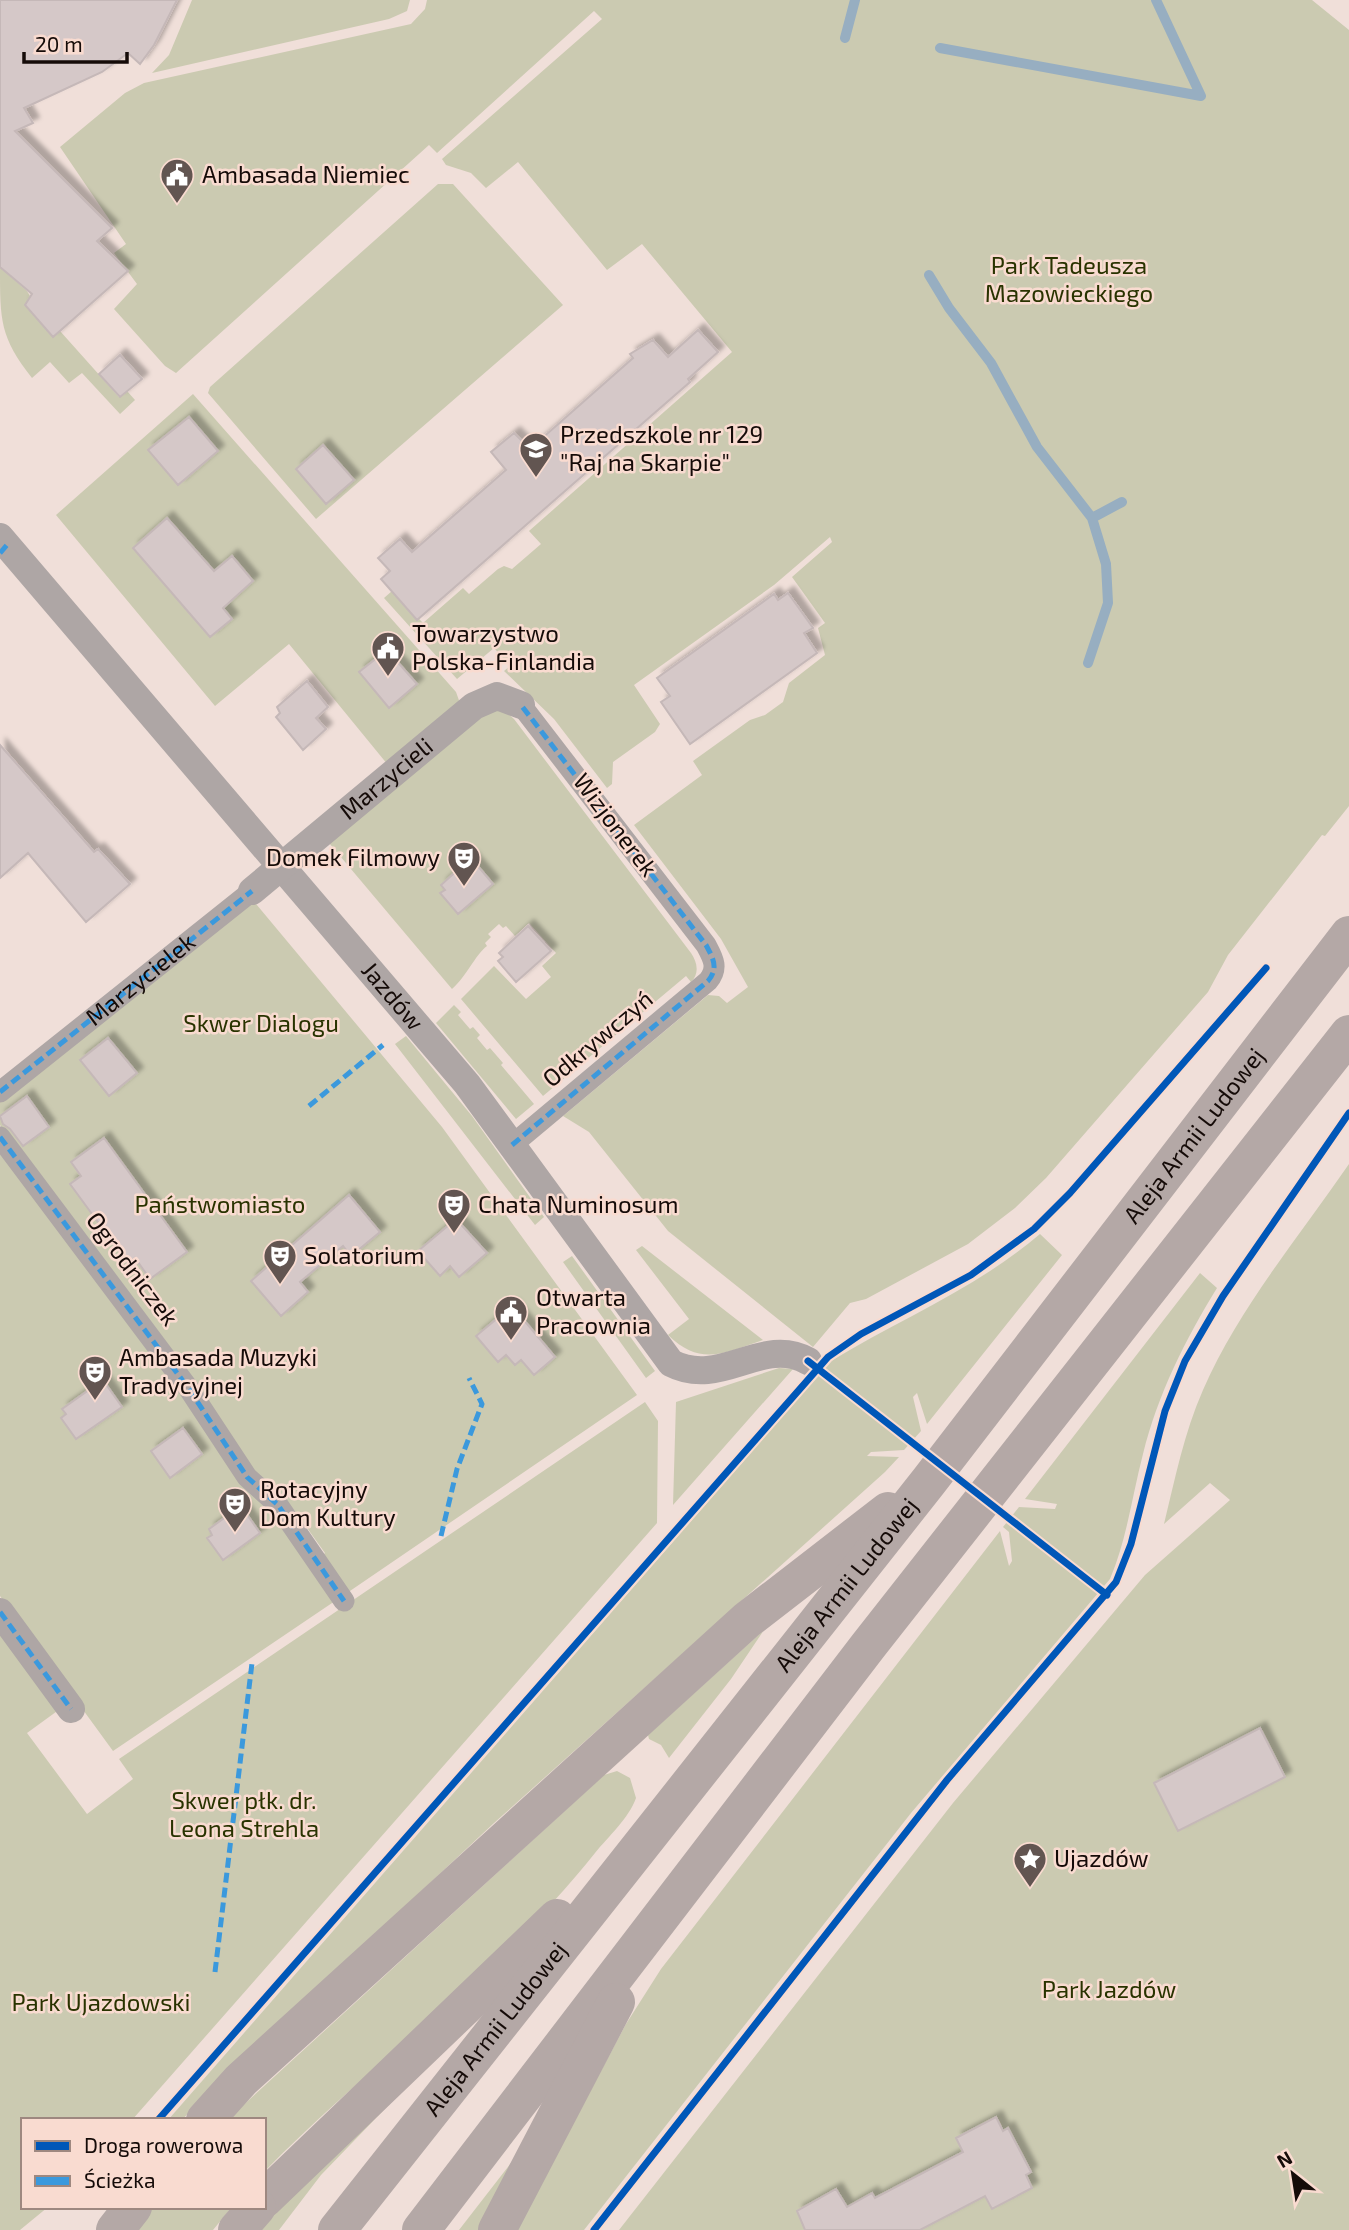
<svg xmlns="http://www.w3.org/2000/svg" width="1349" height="2230" font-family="'Exo 2',sans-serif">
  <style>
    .green { fill: #cbcab1 }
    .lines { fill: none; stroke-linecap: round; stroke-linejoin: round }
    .stream { stroke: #97aec1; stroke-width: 10 }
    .building { fill: #d5c8c8; stroke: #c5b8b8; stroke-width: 2; filter: url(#shadow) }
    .pedestrian { stroke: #aea6a5; stroke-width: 21 }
    .minor { stroke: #aea6a5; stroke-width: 28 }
    .primary { stroke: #b4a8a6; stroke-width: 38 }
    .quiet { stroke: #3b99dd; stroke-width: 5; stroke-dasharray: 10 5; stroke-linecap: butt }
    .cycleway-casing { stroke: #f9dbd0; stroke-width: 11 }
    .cycleway { stroke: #0057b8; stroke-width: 7 }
    .labels { text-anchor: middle; stroke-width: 5; stroke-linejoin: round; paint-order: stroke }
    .poi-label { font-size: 24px; fill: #150b08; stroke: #f9dbd0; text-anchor: start }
    .park-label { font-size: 24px; fill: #293300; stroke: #f9dbd0 }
    .street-label { font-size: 24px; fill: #150b08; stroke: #f9dbd0 }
  </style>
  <defs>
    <filter id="shadow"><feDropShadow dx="6" dy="-6" stdDeviation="2" flood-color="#0004"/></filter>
  </defs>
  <rect width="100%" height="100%" fill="#f0dfd9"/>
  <path class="green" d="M192 0H410L407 11 389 19 152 73 169 55Z
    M427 0H1312L1349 30V806L1325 836 1322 835 1228 955 1208 992 1046 1178 1015 1208 968 1244 866 1299 850 1303 813 1347 668 1231 589 1132 563 1116 708 995 719 996 727 1003 748 987 721 939 634 825 702 775 693 761 750 720 765 715 783 702 789 683 825 655 818 628 825 623 792 577 832 542 830 537 774 585 634 685 660 724 655 732 613 762 612 784 607 788 554 719 504 671 510 666 494 648 457 679 384 598 392 591 423 623 463 588 469 594 498 569 504 566 512 569 541 544 529 531 732 352 642 244 607 270 518 162 486 188 471 173 446 165 442 159 602 19 594 11 437 153 429 145 176 373 165 366 114 309 137 284 114 253 126 244 60 147 125 93 144 83 411 24 425 9Z
    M438 184H453L563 305 316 519 208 393 210 387Z
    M0 267 27 291 30 296 25 305 53 337 60 331 119 397 127 391 135 400 120 414 82 373 69 383 50 362 32 378C0 337 0 321 0 267Z
    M193 394 456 692 461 706 388 765 289 644 215 706 56 515Z
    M486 708 506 712 514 719 691 953C697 962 700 973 691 982L686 976 543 1096 461 999 494 966 526 999 551 977 542 966 556 953 529 923 515 936 506 926 503 928 499 924 488 934 491 937 485 943 487 946C475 955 467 976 452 989L324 837Z
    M252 899 442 1127 637 1395 347 1593 321 1557 325 1553 295 1511 253 1472 0 1125V1101Z
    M454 1005 461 1012 458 1015 470 1029 473 1027 480 1035 477 1038 487 1050 490 1048 503 1063 501 1065 534 1104 516 1119 436 1023Z
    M406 1036 472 1116 544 1217 535 1225 395 1044Z
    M0 1152 280 1522 335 1601 113 1751 0 1596Z
    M1349 1164V2230H619L953 1803 1145 1575 1230 1500 1210 1483 1164 1524C1175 1479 1184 1433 1203 1390 1238 1309 1299 1237 1349 1164Z
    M1040 1234 1062 1255 927 1424 917 1393 913 1397 921 1431 904 1450 871 1452 867 1456 899 1457 885 1472 494 1823 214 2085 182 2120H168L831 1361C902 1318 977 1288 1040 1234Z
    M642 1246 763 1340C724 1353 701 1367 668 1335L689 1319 636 1250Z
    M572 1256 655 1371 646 1378 563 1262Z
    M1200 1273 1217 1288C1185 1340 1158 1394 1143 1454 1132 1496 1127 1539 1110 1579L911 1813 584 2230H516L626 2024 661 1969 1000 1531 1009 1566 1012 1561 1009 1532 1003 1527 1019 1507 1055 1509 1057 1504 1025 1499Z
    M779 1368 793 1369 673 1505 676 1402Z
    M645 1402 658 1421 657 1523 132 2120H23V2207H48L20 2230H0V1627L60 1709 27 1733 87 1814 133 1779 119 1759Z
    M764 1630 731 1679 669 1758 661 1745 649 1739 648 1735Z
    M617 1771 630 1778 636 1798C629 1818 608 1837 595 1853 500 1973 370 2063 264 2172V2120H227L604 1775Z
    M404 2089 321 2175 279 2230H256Z
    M514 2159 479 2230H459Z
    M148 2207H232L213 2230H129Z"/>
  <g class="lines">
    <path class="stream" d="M845 38 855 0
      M940 48 1201 96 1156 0
      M929 275 949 308 991 363 1037 447 1092 518 1106 564 1108 603 1088 663
      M1092 518 1122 502"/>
  </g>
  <path class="building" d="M0 0H177L154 45 140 64 128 53 102 72 24 108 33 123 15 131 112 228 97 241 128 271 53 337 25 305 32 294 0 267Z
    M698 330 718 352 688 379 690 382 417 620 381 579 390 571 378 558 400 539 412 552 506 470 491 452 514 433 530 449 633 358 630 354 653 340 668 357Z
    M120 355 142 379 120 397 99 374Z
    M189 417 218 451 178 485 148 450Z
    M323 445 354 480 326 504 296 469Z
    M167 518 214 571 232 556 253 581 223 608 232 619 210 637 133 548Z
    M788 593 813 628 804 633 817 653 690 744 661 702 670 696 657 678 774 594 778 600Z
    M387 650 417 684 389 708 359 672Z
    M307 681 328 707 316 718 326 729 303 750 276 717 280 713 277 707Z
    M0 745 94 852 98 849 130 884 86 922 28 853 0 878Z
    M471 858 493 884 458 914 440 893 445 890 441 885Z
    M528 926 551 951 516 982 498 961 503 957 499 953Z
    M108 1038 137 1073 109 1096 80 1060Z
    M27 1096 49 1127 23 1146 10 1129 3 1124 0 1116Z
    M104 1138 187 1252 150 1279 135 1258 128 1263 70 1184 81 1176 71 1162Z
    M349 1195 380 1232 351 1256 343 1246 300 1282 308 1292 281 1316 251 1281Z
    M456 1219 487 1253 459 1277 450 1266 440 1276 418 1251Z
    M512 1306 555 1357 534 1375 521 1360 515 1365 506 1355 498 1362 476 1336Z
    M103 1380 122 1407 76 1439 61 1418 66 1414 62 1409Z
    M183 1428 202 1454 170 1478 151 1451Z
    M241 1506 260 1533 223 1560 207 1538 212 1535 209 1529Z
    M1260 1728 1285 1777 1178 1831 1154 1783Z
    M996 2117 1003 2131 1008 2128 1031 2172 1026 2175 1032 2188 992 2209 985 2196 920 2230H805L797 2211 836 2189 847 2207 872 2193 875 2198 963 2152 956 2138Z"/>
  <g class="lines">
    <path class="pedestrian" d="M0 1092 252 891
      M0 1137 189 1389 247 1477 278 1505 344 1601
      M512 1145 708 981C719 968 713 958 706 945L521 705"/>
    <g class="minor">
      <path id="s1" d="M0 537 467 1084 671 1363C721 1389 762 1335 808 1361"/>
      <path id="s2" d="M252 891 474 706 497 696 521 705"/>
      <path d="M0 1612 71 1709"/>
    </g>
    <g class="primary">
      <path d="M205 2120 241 2080 747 1620 888 1511"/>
      <path d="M264 2199 557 1918"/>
      <path d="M115 2230 133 2207"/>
      <path d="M237 2230 257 2207"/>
      <path id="s3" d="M337 2230 929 1481 1349 935"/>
      <path d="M421 2230 868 1646 1349 1034"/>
      <path d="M497 2230 616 2002"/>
    </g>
    <g class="quiet">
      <path d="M0 553 7 545"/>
      <path id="s4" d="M0 1092 252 891"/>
      <path d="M309 1106 383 1045"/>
      <path d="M0 1137 189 1389 247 1477 278 1505 344 1601"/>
      <path d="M512 1145 708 981C719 968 713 958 706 945L521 705"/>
      <path d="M441 1536 457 1469 482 1404 469 1378"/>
      <path d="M0 1612 71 1709"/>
      <path d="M215 1972 252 1663"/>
    </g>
    <defs>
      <path id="cycleway" d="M808 1361 1107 1595
        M158 2120 828 1357 861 1334 971 1275 1034 1229 1070 1193 1266 968
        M594 2230 947 1780 1116 1582 1131 1544 1165 1411 1185 1361 1223 1296 1349 1113"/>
    </defs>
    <use href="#cycleway" class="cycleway-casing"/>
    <use href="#cycleway" class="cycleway"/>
  </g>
  <defs>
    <symbol id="civic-pin" viewBox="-11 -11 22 30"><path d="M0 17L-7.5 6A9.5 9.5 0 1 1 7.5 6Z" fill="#625551" stroke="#f9dbd0"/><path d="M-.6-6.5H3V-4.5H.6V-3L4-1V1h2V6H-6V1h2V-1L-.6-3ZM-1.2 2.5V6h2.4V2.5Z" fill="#fff"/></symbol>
    <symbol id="school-pin" viewBox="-11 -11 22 30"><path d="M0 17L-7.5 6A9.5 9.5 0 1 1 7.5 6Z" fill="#625551" stroke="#f9dbd0"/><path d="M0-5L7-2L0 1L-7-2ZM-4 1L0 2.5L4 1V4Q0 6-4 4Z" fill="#fff"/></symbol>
    <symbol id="theatre-pin" viewBox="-11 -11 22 30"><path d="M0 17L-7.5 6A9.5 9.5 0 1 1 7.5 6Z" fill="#625551" stroke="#f9dbd0"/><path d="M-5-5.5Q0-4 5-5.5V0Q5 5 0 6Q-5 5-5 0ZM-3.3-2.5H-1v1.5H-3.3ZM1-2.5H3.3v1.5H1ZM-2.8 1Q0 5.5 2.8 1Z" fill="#fff"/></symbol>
    <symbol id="sight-pin" viewBox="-11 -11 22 30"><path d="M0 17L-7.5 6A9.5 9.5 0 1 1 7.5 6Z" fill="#625551" stroke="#f9dbd0"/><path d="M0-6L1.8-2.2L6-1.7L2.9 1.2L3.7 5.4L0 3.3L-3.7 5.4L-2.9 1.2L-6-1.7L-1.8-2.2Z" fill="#fff"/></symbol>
  </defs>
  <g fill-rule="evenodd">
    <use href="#civic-pin" x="158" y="156" width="38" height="52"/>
    <use href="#school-pin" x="517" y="430" width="38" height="52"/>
    <use href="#civic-pin" x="369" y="629" width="38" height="52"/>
    <use href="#theatre-pin" x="445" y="839" width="38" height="52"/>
    <use href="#theatre-pin" x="435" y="1186" width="38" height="52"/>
    <use href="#theatre-pin" x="261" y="1237" width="38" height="52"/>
    <use href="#civic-pin" x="492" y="1293" width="38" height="52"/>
    <use href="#theatre-pin" x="76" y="1353" width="38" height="52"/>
    <use href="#theatre-pin" x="216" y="1485" width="38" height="52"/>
    <use href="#sight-pin" x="1011" y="1840" width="38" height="52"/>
  </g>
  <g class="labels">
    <g class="poi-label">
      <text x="202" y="183">Ambasada Niemiec</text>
      <text x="560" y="443">Przedszkole nr 129<tspan x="560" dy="28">"Raj na Skarpie"</tspan></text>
      <text x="412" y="642">Towarzystwo<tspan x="412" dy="28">Polska-Finlandia</tspan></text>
      <text x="440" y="866" text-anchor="end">Domek Filmowy</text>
      <text x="478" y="1213">Chata Numinosum</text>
      <text x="304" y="1264">Solatorium</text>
      <text x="536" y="1306">Otwarta<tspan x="536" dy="28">Pracownia</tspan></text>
      <text x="119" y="1366">Ambasada Muzyki<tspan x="119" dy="28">Tradycyjnej</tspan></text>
      <text x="260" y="1498">Rotacyjny<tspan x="260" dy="28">Dom Kultury</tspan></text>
      <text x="1054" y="1867">Ujazdów</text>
    </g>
    <g class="park-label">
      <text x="1069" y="274">Park Tadeusza<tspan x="1069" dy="28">Mazowieckiego</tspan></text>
      <text x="261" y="1032">Skwer Dialogu</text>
      <text x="220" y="1213">Państwomiasto</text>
      <text x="244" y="1809">Skwer płk. dr.<tspan x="244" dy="28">Leona Strehla</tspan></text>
      <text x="1109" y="1998">Park Jazdów</text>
      <text x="101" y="2011">Park Ujazdowski</text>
    </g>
    <g class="street-label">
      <text dy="8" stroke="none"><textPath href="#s2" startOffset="175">Marzycieli</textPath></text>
      <text transform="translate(615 825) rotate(53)" y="8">Wizjonerek</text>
      <text dy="8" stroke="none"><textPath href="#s4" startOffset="180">Marzycielek</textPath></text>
      <text dy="8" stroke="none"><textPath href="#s1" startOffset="604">Jazdów</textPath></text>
      <text transform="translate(598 1039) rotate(-40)" y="8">Odkrywczyń</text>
      <text dy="8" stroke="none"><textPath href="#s3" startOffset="1390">Aleja Armii Ludowej</textPath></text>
      <text transform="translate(132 1269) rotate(53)" y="8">Ogrodniczek</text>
      <text dy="8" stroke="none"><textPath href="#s3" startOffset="822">Aleja Armii Ludowej</textPath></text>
      <text dy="8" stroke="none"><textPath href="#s3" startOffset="256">Aleja Armii Ludowej</textPath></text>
    </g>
  </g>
  <rect x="21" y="2118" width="245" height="91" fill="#f9dbd0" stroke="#9e8880" stroke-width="2"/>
  <rect x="35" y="2141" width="35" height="10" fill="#0057b8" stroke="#9e8880" stroke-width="2"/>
  <text x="84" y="2153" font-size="21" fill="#150b08">Droga rowerowa</text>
  <rect x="35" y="2176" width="35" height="10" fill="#3b99dd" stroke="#9e8880" stroke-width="2"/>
  <text x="84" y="2188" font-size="21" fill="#150b08">Ścieżka</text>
  <g transform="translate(1293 2174) rotate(330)" stroke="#f9dbd0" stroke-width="5" paint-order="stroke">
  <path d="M0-5L12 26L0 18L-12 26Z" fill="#150b08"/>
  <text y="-10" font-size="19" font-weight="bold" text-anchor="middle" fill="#150b08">N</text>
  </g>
  <path d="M24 52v10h103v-10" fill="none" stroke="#150b08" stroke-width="3.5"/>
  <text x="35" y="52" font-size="21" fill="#150b08" stroke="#f9dbd0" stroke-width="5" paint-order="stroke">20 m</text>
</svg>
